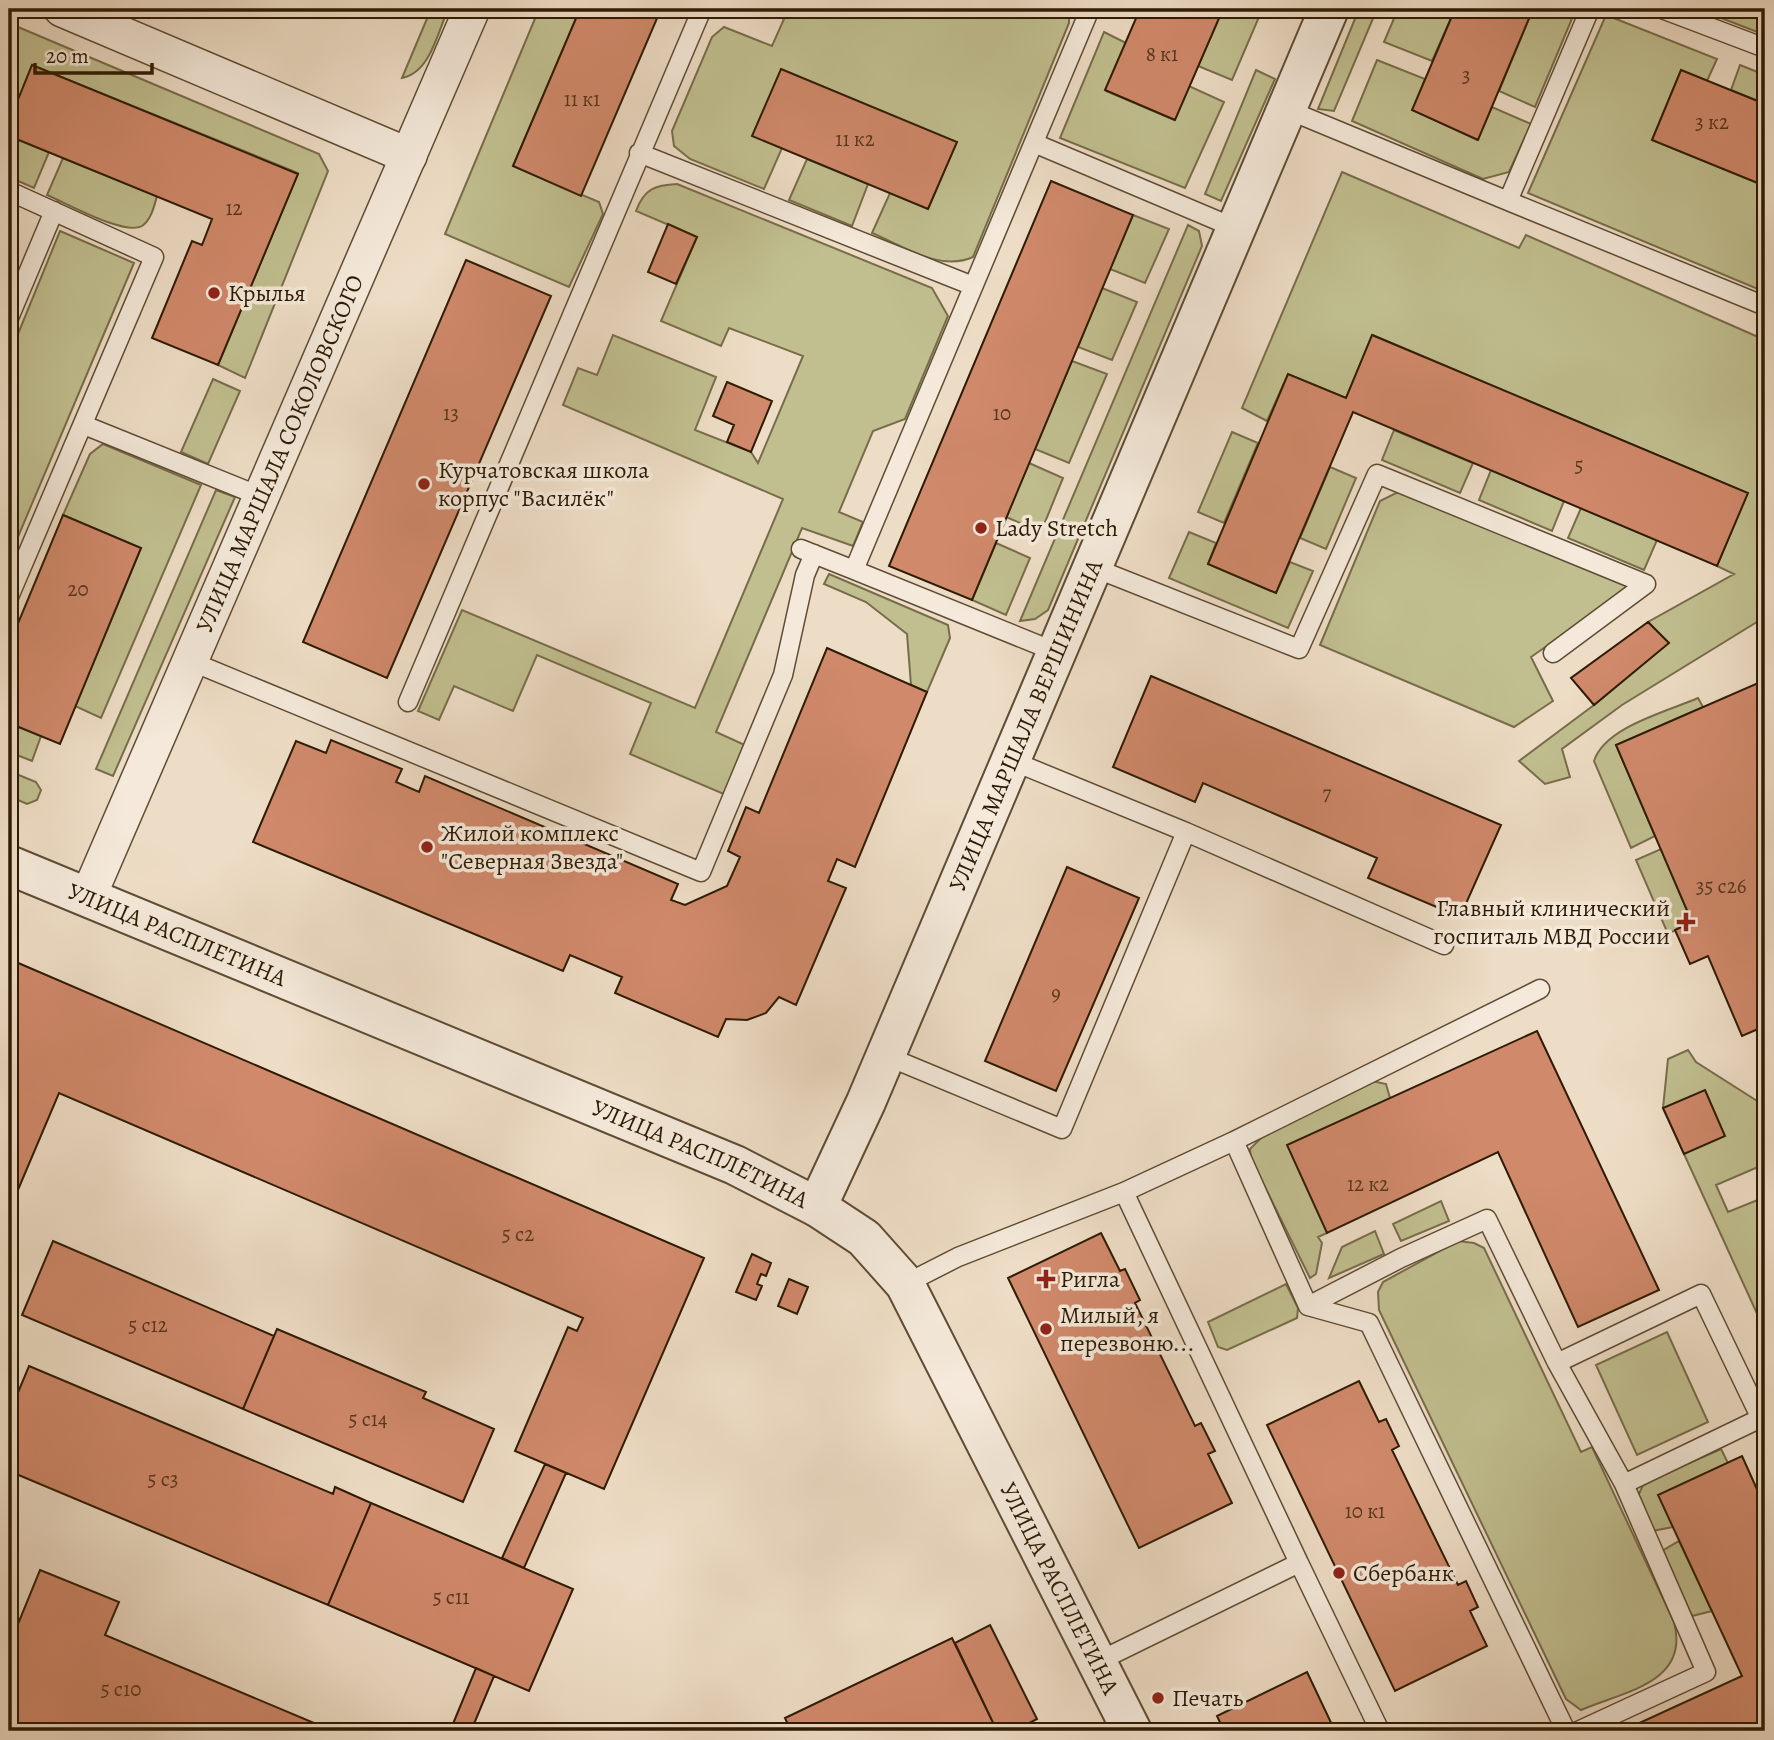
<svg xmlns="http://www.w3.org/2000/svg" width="1774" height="1740" font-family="Alegreya,serif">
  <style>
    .green { fill: #c1bf90; stroke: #786d4a; stroke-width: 2 }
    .building { fill: #d0896b; stroke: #2e1b03; stroke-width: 2 }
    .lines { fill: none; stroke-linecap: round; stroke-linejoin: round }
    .service-casing { stroke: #5e4c34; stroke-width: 21 }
    .minor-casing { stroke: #5e4c34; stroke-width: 38 }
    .tertiary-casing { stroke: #5e4c34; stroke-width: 42 }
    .service { stroke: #f4e9da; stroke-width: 18 }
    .minor { stroke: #f4e9da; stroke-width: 35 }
    .tertiary { stroke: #f4e9da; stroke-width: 38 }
    .poi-dot { fill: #8f2418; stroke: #f4e9da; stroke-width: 2.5 }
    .labels { text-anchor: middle; stroke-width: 7; stroke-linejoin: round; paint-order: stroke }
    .number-label { font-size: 21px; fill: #56361d }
    .poi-label { font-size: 24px; fill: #2e1b03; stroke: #f4e9da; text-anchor: start }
    .street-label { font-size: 24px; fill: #2e1b03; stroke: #f4e9da }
  </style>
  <rect width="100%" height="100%" fill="#eeddc6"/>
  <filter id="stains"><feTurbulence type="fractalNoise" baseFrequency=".00286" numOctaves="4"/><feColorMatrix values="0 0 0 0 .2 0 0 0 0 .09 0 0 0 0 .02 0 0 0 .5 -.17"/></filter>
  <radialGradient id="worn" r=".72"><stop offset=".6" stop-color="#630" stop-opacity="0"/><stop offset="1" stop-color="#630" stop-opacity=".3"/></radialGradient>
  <path class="green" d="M431 9H448C438 32 430 73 402 78Z
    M539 9H580L513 166 599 202 603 214 569 287 445 234Z
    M760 9 1069 10V23L973 257C940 272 903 246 872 233L890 193 928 209 956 143 782 148 764 189 690 159 674 146 672 131 712 37 724 27 772 46 784 19Z
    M1223 9 1262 10 1232 80 1198 66Z
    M1359 9H1377L1334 111 1318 109Z
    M1398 9H1455L1432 61 1384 42Z
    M1533 9H1576L1535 107 1499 91Z
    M1698 9H1765V35Z
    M1606 15 1717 59 1707 81 1681 70 1652 140 1765 186V292L1528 193Z
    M18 27 319 154 328 171 245 378 218 365 298 173 32 65 9 122V49Z
    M1104 32 1126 43 1106 91 1174 120 1189 86 1224 102 1185 188 1060 138Z
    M1377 60 1425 79 1413 110 1477 140 1492 107 1531 124 1509 172 1483 179 1352 121Z
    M1740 65 1765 75V104L1731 90Z
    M1256 70 1275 79 1221 201 1205 194Z
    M9 136 49 152 34 188 9 177Z
    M63 158 157 196C154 207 151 220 142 226 125 236 66 203 47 195Z
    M807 159 868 184 852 226 789 200Z
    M1342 172 1519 248 1526 235 1765 340V617L1622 705 1562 749 1570 777 1545 784 1519 761 1594 705 1668 643 1648 622 1734 574 1717 566 1747 493 1373 335 1346 398 1288 374 1267 421 1242 408Z
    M677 184 932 288 948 316 905 419 873 431 839 512 863 522 853 546 802 528 716 732 747 746 726 795 630 754 651 703 537 655 513 711 454 686 439 720 418 711 462 610 695 708 783 499 563 405 578 368 597 375 613 335 716 377 695 430 751 452 758 463 803 356 729 328 721 346 661 321 697 237 636 211C644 189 655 185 677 184Z
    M1133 215 1169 229 1145 283 1110 269Z
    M1188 225 1199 231 1202 246 1048 610 1035 619 1020 621Z
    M60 231 134 263 9 558V356Z
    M1102 288 1137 302 1112 360 1078 347Z
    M1072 361 1107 374 1069 463 1035 449Z
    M213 379 240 391 208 464 181 452Z
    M1394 430 1473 463 1460 493 1382 460Z
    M1232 432 1258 443 1224 523 1198 512Z
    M103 444 201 485 101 718 75 706 141 548 63 515 90 454Z
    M1029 463 1063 478 1041 532 1006 517Z
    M1330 467 1356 478 1326 549 1300 538Z
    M1491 470 1564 501 1552 531 1479 500Z
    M216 490 235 497 113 776 96 769Z
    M1398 492 1631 587 1531 657 1553 701 1514 727 1320 645 1380 501Z
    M1581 508 1657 540 1644 570 1568 538Z
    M1189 532 1216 543 1208 564 1276 593 1290 562 1313 571 1288 628 1169 578Z
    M996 543 1030 558 1006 615 972 600Z
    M829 574 948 625 950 638 927 692 911 685 907 634 866 602 824 584Z
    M1698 698 1703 707 1616 745 1655 836 1631 848 1594 761C1605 727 1666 712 1698 698Z
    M9 723 41 736 32 761 9 752Z
    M9 771 36 782 41 790 37 800 27 804 9 796Z
    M1661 849 1692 922 1668 934 1636 860Z
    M1688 1050 1696 1062 1765 1106V1164L1716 1185 1728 1212 1765 1197V1331L1663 1108 1668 1059Z
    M1372 1081 1386 1084 1390 1098 1327 1233 1318 1237 1322 1243 1316 1274 1310 1278 1251 1159 1250 1149 1261 1138Z
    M1441 1201 1449 1221 1401 1241 1393 1224Z
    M1375 1231 1384 1254 1329 1278 1342 1247Z
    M1458 1241 1474 1243 1484 1248 1581 1452 1592 1447 1674 1622C1690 1683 1625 1691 1581 1710L1566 1699 1379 1310 1378 1292 1383 1282Z
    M1286 1284 1298 1308 1297 1318 1227 1350 1218 1347 1208 1322Z
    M1667 1332 1708 1422 1637 1455 1596 1365Z
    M1721 1449 1728 1463 1659 1495 1673 1527 1652 1531 1637 1498 1644 1483Z
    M1679 1541 1712 1611 1692 1616 1662 1551Z"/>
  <path class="building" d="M580 9H661L581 196 513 166Z
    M1140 9H1223L1175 120 1105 90Z
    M1455 9H1533L1478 140 1412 110Z
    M32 65 298 174 218 365 152 338 192 241 202 245 212 219 9 136V122Z
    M781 69 957 142 928 209 752 136Z
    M1681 70 1765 104V186L1652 140Z
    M1051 181 1133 215 972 600 889 566Z
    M668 224 697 237 676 284 648 272Z
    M466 260 551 296 387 678 303 642Z
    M1372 335 1748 493 1717 566 1353 412 1276 593 1208 564 1288 374 1346 398Z
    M727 382 772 401 751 452 727 442 734 425 713 416Z
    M63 515 141 548 60 744 9 723V630L14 633Z
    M1648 622 1669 643 1594 705 1571 678Z
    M827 648 927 692 855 867 837 859 828 881 846 888 796 1005 779 997 766 1013 747 1020 726 1019 718 1037 615 993 622 977 570 955 563 971 253 842 296 741 326 753 331 740 402 769 396 782 419 792 425 776 678 884 671 900 685 905 727 886 740 857 728 851 746 807 759 813Z
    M1151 676 1501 825 1460 917 1368 878 1377 858 1203 783 1195 802 1113 767Z
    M1765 680V1026L1742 1036 1708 956 1690 964 1675 930 1692 922 1616 745Z
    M1067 867 1139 898 1056 1091 985 1061Z
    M9 959 704 1258 604 1489 515 1451 568 1327 577 1331 583 1318 59 1093 9 1211Z
    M1537 1031 1659 1290 1578 1327 1498 1152 1327 1233 1287 1145Z
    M1705 1090 1725 1136 1684 1154 1663 1108Z
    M1101 1233 1120 1271 1125 1269 1140 1300 1135 1303 1195 1426 1201 1423 1215 1451 1208 1454 1232 1503 1139 1548 1008 1278Z
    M53 1241 274 1336 243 1409 22 1315Z
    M752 1254 771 1263 766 1276 761 1274 757 1284 762 1286 756 1300 736 1292Z
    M789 1279 808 1287 797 1314 778 1306Z
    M277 1329 426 1392 423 1398 494 1429 463 1502 243 1409Z
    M29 1366 333 1494 335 1487 371 1503 328 1605 9 1471V1414Z
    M1359 1381 1379 1422 1386 1419 1399 1446 1392 1450 1458 1585 1466 1581 1478 1607 1470 1611 1487 1646 1395 1691 1267 1425Z
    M1742 1456 1765 1507V1731H1622L1742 1676 1658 1495Z
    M545 1464 566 1473 524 1568 502 1558Z
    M371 1503 573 1589 529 1691 328 1605Z
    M40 1570 119 1602 105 1635 333 1731H9V1646Z
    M990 1625 1037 1719 1014 1731H997L955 1643Z
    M952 1638 997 1731H791L785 1718Z
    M476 1668 494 1676 471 1731H450Z
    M1307 1672 1335 1731H1224L1217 1716Z"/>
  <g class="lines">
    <defs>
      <path id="service" d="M1662 9 1765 48
        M1286 109 1508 201 1590 9
        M1034 143 1235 228
        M639 153 973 286
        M9 191 154 257 9 597
        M1508 201 1765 306
        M9 318 54 211
        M84 425 262 497
        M801 549 854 570
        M1092 567 1299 649 1377 474 1646 584
        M1056 652 854 570 1090 9
        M1553 653 1646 584
        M190 661 701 872 783 675 805 575 814 554
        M408 702 702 9
        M1010 760 1186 832 1444 945
        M1540 989 1234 1141 1308 1306 1369 1323 1566 1731
        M884 1055 1062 1129 1186 832
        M905 1284 958 1257 1124 1192 1234 1141
        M1308 1306 1401 1258 1487 1219 1557 1363 1624 1484 1706 1672 1578 1731
        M1557 1363 1701 1294 1765 1427
        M1624 1484 1761 1418
        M1299 1563 1380 1731
        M1099 1661 1299 1563 1124 1192"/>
      <g id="minor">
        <path d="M62 9 409 156"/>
        <path id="s1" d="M88 897 472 9"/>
      </g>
      <g id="tertiary">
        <path id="s2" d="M9 865 735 1165 817 1207 864 1238 905 1284 1132 1731"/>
        <path id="s3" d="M817 1207 866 1102 1329 9"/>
      </g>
    </defs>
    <use href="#service" class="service-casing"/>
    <use href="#minor" class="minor-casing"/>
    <use href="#tertiary" class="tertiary-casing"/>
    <use href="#service" class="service"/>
    <use href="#minor" class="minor"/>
    <use href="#tertiary" class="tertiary"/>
  </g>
  <g class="poi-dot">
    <circle cx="214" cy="293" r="7"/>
    <circle cx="424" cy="484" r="7"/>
    <circle cx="981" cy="528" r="7"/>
    <circle cx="427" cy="847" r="7"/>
    <path d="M1682.5 911.5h7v7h7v7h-7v7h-7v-7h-7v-7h7z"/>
    <path d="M1042.5 1268.5h7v7h7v7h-7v7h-7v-7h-7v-7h7z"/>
    <circle cx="1046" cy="1329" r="7"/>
    <circle cx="1339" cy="1573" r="7"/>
    <circle cx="1158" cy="1698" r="7"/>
  </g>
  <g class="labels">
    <g class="number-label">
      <text x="1162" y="61">8 к1</text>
      <text x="1466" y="82">3</text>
      <text x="582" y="106">11 к1</text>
      <text x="1712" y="129">3 к2</text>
      <text x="855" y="146">11 к2</text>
      <text x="234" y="215">12</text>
      <text x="451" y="420">13</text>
      <text x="1002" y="420">10</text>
      <text x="1579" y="472">5</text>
      <text x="78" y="596">20</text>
      <text x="1327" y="800">7</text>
      <text x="1721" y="893">35 с26</text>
      <text x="1056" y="1000">9</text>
      <text x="1368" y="1191">12 к2</text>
      <text x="518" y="1241">5 с2</text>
      <text x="148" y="1332">5 с12</text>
      <text x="368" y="1426">5 с14</text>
      <text x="163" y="1486">5 с3</text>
      <text x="1365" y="1518">10 к1</text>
      <text x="451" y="1604">5 с11</text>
      <text x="121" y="1696">5 с10</text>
    </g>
    <g class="poi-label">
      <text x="228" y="301">Крылья</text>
      <text x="438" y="478">Курчатовская школа<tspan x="438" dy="28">корпус "Василёк"</tspan></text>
      <text x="995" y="536">Lady Stretch</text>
      <text x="441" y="841">Жилой комплекс<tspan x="441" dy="28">"Северная Звезда"</tspan></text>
      <text x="1670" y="916" text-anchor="end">Главный клинический<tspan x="1670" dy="28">госпиталь МВД России</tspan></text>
      <text x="1060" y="1287">Ригла</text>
      <text x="1060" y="1323">Милый, я<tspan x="1060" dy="28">перезвоню...</tspan></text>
      <text x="1353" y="1581">Сбербанк</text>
      <text x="1172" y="1706">Печать</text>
    </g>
    <g class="street-label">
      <text dy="8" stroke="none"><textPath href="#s1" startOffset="483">УЛИЦА МАРШАЛА СОКОЛОВСКОГО</textPath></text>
      <text dy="8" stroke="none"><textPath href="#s3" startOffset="525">УЛИЦА МАРШАЛА ВЕРШИНИНА</textPath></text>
      <text dy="8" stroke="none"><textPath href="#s2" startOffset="182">УЛИЦА РАСПЛЕТИНА</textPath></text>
      <text dy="8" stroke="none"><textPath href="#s2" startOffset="749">УЛИЦА РАСПЛЕТИНА</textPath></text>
      <text dy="8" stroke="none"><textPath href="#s2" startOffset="1337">УЛИЦА РАСПЛЕТИНА</textPath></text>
    </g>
  </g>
  <rect width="1774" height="1740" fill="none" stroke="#eeddc6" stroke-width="35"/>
  <rect x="10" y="10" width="1753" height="1719" fill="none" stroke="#2e1b03" stroke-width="3.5"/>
  <rect x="18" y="18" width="1739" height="1705" fill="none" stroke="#2e1b03" stroke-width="2"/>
  <path d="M35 63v10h117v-10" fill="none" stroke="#2e1b03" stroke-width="3.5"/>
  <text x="46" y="63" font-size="21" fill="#2e1b03" stroke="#f4e9da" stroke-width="5" paint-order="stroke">20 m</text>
  <rect width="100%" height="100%" filter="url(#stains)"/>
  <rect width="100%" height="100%" fill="url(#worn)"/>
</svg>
